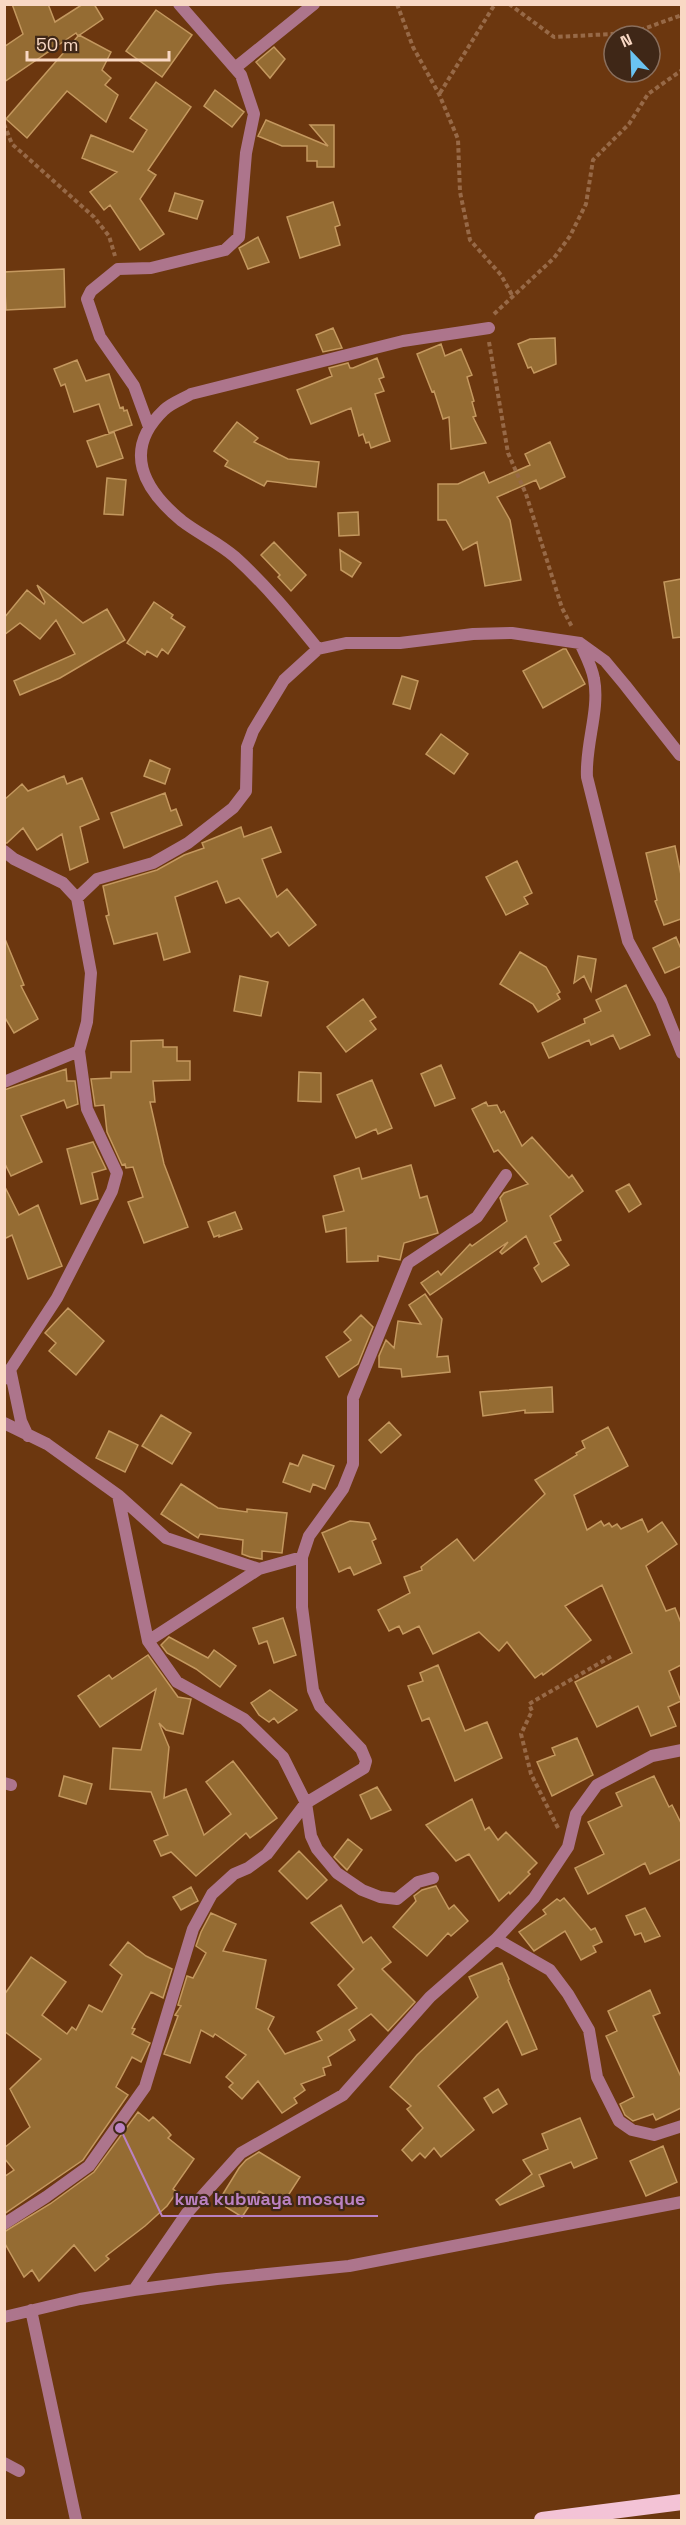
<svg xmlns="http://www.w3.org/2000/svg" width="686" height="2525" font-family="'Space Grotesk',sans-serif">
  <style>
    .building { fill: #956c33; stroke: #c4985f; stroke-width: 1.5 }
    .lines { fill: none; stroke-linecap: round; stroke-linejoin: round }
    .path { stroke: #976947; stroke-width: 4; stroke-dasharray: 4.5 3; stroke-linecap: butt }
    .minor { stroke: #ad758c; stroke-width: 12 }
    .trunk { stroke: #f3c3d6; stroke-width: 16 }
    .leader { fill: none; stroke: #ba82c2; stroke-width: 2 }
    .callout-dot { fill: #ba82c2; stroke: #3f2717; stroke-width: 2 }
    .callout-label { font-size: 18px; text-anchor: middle; font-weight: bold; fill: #ba82c2; stroke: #3f2717; stroke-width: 4.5; stroke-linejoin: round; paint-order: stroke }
  </style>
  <rect width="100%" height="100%" fill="#6c370f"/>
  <path class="building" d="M12 4H48L55 22 83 4H94L103 19 78 36 76 33 4 82V47L23 34Z
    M156 10 192 35 162 77 126 51Z
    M79 35 111 52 102 70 111 78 105 85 118 95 106 122 67 91 27 138 6 119Z
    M274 47 285 59 270 78 256 62Z
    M156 82 191 107 148 170 156 175 140 199 164 234 140 250 110 205 104 210 90 192 117 172 82 158 91 135 133 152 147 130 130 118Z
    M215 90 244 112 232 127 204 106Z
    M266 120 328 146 310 125H334V167H317V161H307V146H282L258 136Z
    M175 193 203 201 197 219 169 211Z
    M333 202 340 225 335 227 340 245 300 258 287 217Z
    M258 237 269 262 248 269 239 248Z
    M64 269 65 307 6 310 4 272Z
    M333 328 342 348 323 352 316 335Z
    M555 338 556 364 534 373 531 367 528 368 518 344 530 339Z
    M441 344 445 356 461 349 472 375 467 377 474 401 472 402 476 416 473 417 486 443 451 449 449 417 443 419 434 391 432 392 417 354Z
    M377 358 384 377 379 379 384 391 375 394 390 441 371 448 369 442 366 443 363 434 359 436 351 408 311 424 297 390 332 376 329 368 348 363 350 368H353Z
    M77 360 86 381 109 374 120 408 123 407 124 411 127 410 132 425 109 433 99 404 74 412 65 384 61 386 54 369Z
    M237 422 258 438 254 442 288 459 319 462 316 487 267 481 264 486 225 466 228 461 214 451Z
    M114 432 123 458 97 467 87 441Z
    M550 442 565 477 540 489 536 480 497 497 510 520 521 580 485 586 477 542 463 550 446 520H438V484H458L484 472 489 483 530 465 525 454Z
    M107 478 126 480 123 515 104 514Z
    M358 512 359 535 339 536 338 513Z
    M274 542 306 575 291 591 278 577 280 575 261 555Z
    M340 550 361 563 352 577 341 570Z
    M681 579V637L673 638 664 582Z
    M37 585 83 623 107 609 125 640 60 678 20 695 14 681 75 654 56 620 40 639 20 623 4 635V618L27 590 44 604 45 602Z
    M154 602 173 615 171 618 185 627 168 654 162 649 157 657 147 651 145 655 127 643Z
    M563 649H566L585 684 543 708 523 671Z
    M402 676 418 681 410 709 393 704Z
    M441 734 468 754 454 774 426 754Z
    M150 760 170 769 165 784 144 776Z
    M64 776 67 784 82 778 99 819 80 827 88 862 70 870 62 834 37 850 23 828 7 843H4V800L22 784 28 791Z
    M165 793 171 811 176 809 182 825 124 848 111 813Z
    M241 827 244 837 271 827 281 852 262 859 277 897 287 889 316 925 289 946 278 932 271 937 239 898 226 903 217 881 175 897 190 952 164 960 157 933 114 944 106 916 109 915 103 886 157 870 184 855 204 848 202 843Z
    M675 846 681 875V919L664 925 655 901 657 900 646 853Z
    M517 861 532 893 524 897 528 904 506 915 486 877Z
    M676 937 681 949V966L665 973 653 948Z
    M5 939 24 985 21 986 38 1019 14 1033 4 1016Z
    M520 952 546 967 560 992 557 994 560 999 538 1012 533 1004 500 984Z
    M578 956 596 959 591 991 584 976 574 983Z
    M240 976 268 982 261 1016 234 1011Z
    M626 985 650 1035 620 1049 613 1035 591 1045 589 1040 549 1058 542 1043 585 1023 584 1019 601 1011 596 1000Z
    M363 999 376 1017 370 1021 376 1029 346 1052 327 1027Z
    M163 1040V1047H177V1061H190V1080L153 1081 155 1102H150L164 1164 188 1227 144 1243 128 1202 143 1197 133 1167 126 1168 125 1164 122 1165 107 1132 104 1105 95 1106 91 1079 111 1078V1072H131V1041Z
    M441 1065 455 1098 435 1106 421 1074Z
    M66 1069 67 1081H75L78 1104 67 1108 64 1100 21 1116 42 1162 11 1176 4 1162V1090Z
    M299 1072 321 1073V1102L298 1101Z
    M372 1080 392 1128 378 1134 376 1129 356 1138 337 1095Z
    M486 1102 488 1106 497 1105 501 1113 504 1111 522 1146 532 1137 569 1178 572 1175 583 1191 550 1216 561 1240 554 1243 569 1265 542 1282 534 1268 539 1264 526 1236 502 1254 500 1252 508 1242 430 1295 421 1283 438 1271 441 1275 470 1244 472 1246 507 1221 500 1198 504 1193 528 1184 498 1150 494 1152 472 1109Z
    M93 1142 106 1169 92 1173 98 1199 81 1204 67 1149Z
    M411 1165 420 1198 427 1196 438 1233 404 1243 400 1260 378 1256V1261L347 1262 346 1228 326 1232 323 1216 344 1211 334 1176 359 1168 362 1179Z
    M629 1184 641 1204 629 1212 616 1191Z
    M4 1185 19 1215 38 1205 62 1266 28 1279 12 1235 4 1239Z
    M235 1212 242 1229 219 1237V1235L214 1237 208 1222Z
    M425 1294 442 1319 437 1357 448 1356 450 1372 402 1377 401 1369 379 1367V1356L386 1340 394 1348 398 1321 421 1324 409 1305Z
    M68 1308 104 1341 76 1375 49 1351 56 1343 45 1333Z
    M361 1315 373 1327 358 1364 339 1377 326 1357 351 1340 344 1332Z
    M552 1387 553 1412 525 1413V1410L483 1416 480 1392Z
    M161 1415 191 1433 172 1464 142 1446Z
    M389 1422 401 1435 381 1453 369 1440Z
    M608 1427 628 1466 574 1495 587 1530 601 1521 604 1526 609 1523 612 1527 617 1524 621 1529 642 1519 648 1532 662 1522 677 1544 646 1566 666 1611 675 1608 681 1623V1665L669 1671 681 1701 668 1707 676 1726 651 1736 638 1706 597 1727 575 1682 632 1653 602 1585 565 1606 591 1640 543 1675 542 1673 535 1678 507 1642 499 1651 479 1632 433 1654 419 1626 403 1634 399 1626 389 1631 378 1610 410 1593 404 1577 422 1570 421 1567 457 1539 474 1561 545 1494 535 1480 577 1455 576 1453 585 1448 582 1441Z
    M109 1431 138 1445 125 1472 96 1458Z
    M303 1455 334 1466 325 1489 313 1484 310 1492 283 1482 290 1463 298 1466Z
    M181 1484 218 1508 247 1512V1509L287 1513 282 1553 262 1551V1559L250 1557 242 1554 243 1540 200 1534 198 1538 161 1514Z
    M350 1521 369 1523 376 1539 372 1541 381 1563 354 1575 350 1567 339 1572 322 1533Z
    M283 1618 296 1655 274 1663 267 1641 259 1644 253 1628Z
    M169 1637 208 1658 214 1650 236 1666 220 1687 196 1669 167 1653 161 1645Z
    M148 1655 178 1697 191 1699 183 1734 166 1730 159 1723 169 1747 164 1798 186 1789 204 1835 231 1814 206 1782 233 1761 277 1818 250 1838 246 1833 196 1876 171 1852 161 1856 154 1841 168 1835 151 1792 110 1789 113 1748 141 1750 156 1689 100 1727 78 1696 109 1675 112 1679Z
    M438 1665 465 1731 487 1722 502 1758 455 1781 429 1718 422 1721 408 1686 423 1681 420 1673Z
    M270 1690 297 1710 278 1723 274 1718 269 1722 259 1715 251 1703Z
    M577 1738 593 1775 552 1796 537 1762 555 1755 552 1748Z
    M64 1776 92 1784 86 1804 59 1796Z
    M654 1776 669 1807 672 1805 681 1823V1859L650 1874 645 1863 588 1894 575 1868 604 1854 588 1822 622 1806 616 1793Z
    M377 1787 391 1810 371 1819 360 1795Z
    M472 1799 485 1830 489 1827 498 1840 506 1832 537 1863 528 1872 530 1874 510 1894 509 1892 499 1901 469 1854 456 1861 426 1825Z
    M348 1839 362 1850 347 1870 334 1857Z
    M299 1851 327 1880 307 1899 279 1871Z
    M436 1886 449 1909 454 1905 468 1921 451 1936 448 1933 427 1956 393 1927 416 1901 414 1896 422 1890Z
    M191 1887 198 1901 181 1910 173 1897Z
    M564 1898 591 1930 595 1928 602 1942 593 1946 596 1952 581 1960 565 1931 534 1951 519 1932 546 1914 543 1910 557 1899 560 1901Z
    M341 1905 363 1943 371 1937 391 1962 382 1969 415 2002 388 2031 371 2014 349 2030 355 2040 328 2057 331 2065 323 2068 325 2075 301 2084 305 2090 294 2098 297 2103 282 2113 258 2081 242 2099 229 2087 233 2083 226 2077 246 2055 215 2034 213 2037 201 2030 190 2063 164 2054 178 2016 175 2015 181 2006 178 2005 187 1976 193 1978 206 1953 196 1946 201 1932 211 1913 236 1924 223 1951 266 1960 256 2008 274 2017 268 2029 285 2054 322 2040 317 2032 357 2008 338 1985 354 1969 311 1923Z
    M645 1908 660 1936 645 1942 641 1933 635 1935 626 1916Z
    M128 1942 146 1956 172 1969 163 1998 151 1992 132 2028 135 2029 132 2034 150 2043 141 2062 132 2057 116 2087 128 2095 83 2160 4 2214V2177L14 2170 4 2158V2148L30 2127 10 2089 41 2059 4 2031V1995L31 1957 66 1982 42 2015 67 2034 72 2027 76 2030 89 2005 102 2012 122 1975 110 1965Z
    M502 1963 509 1979 508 1980 537 2049 522 2055 507 2021 438 2086 474 2130 441 2157 434 2148 425 2158 420 2153 412 2161 402 2150 423 2128 407 2109 411 2106 390 2087 417 2055 478 1997 469 1977Z
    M650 1990 660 2013 653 2016 681 2077V2108L656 2120 653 2114 633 2121 625 2115 620 2104 634 2097 606 2036 617 2031 608 2011Z
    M498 2089 507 2104 493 2113 484 2098Z
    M138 2112 149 2121 153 2117 167 2130 171 2135 168 2138 194 2159 173 2189 177 2192 167 2206 145 2226 106 2256 109 2259 95 2271 74 2245 39 2281 32 2270 24 2277 4 2242V2232L50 2204 94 2172Z
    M580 2118 597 2158 574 2168 571 2162 539 2175 544 2186 500 2205 496 2200 532 2174 523 2160 548 2149 542 2134Z
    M663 2146 677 2182 646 2196 630 2161Z
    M259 2152 300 2177 282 2205 259 2191 242 2217 218 2202 239 2168 246 2160Z"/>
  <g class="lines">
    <path class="path" d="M397 4 413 47 439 94 458 139 460 192 470 240 501 275 512 295
      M509 4 554 37 632 33 682 15
      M440 93 495 4
      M4 124 12 144 94 217 109 236 115 256
      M494 314 554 258 570 236 586 204 593 160 629 124 648 94 682 70
      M489 342 508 453 526 494 562 608 572 627
      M558 1828 531 1774 521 1734 532 1711 529 1704 612 1656"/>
    <path class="minor" d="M235 68 314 4
      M149 427 134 386 100 337 87 299 91 291 118 269 151 268 225 250 239 237 246 153 254 114 241 75 179 4
      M580 643C585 654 592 667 594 679 600 710 585 745 587 777L628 941 661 1001 682 1053
      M318 649C292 617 266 585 235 557 219 543 199 534 182 521 143 489 122 450 164 410 171 403 183 399 191 394L403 341 489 328
      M4 851 14 859 63 883 77 898 91 973 87 1022 79 1051 87 1109 117 1173 112 1191 57 1298 4 1379
      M77 898 97 879 153 863 188 843 233 808 246 791 247 747 253 731 284 680 318 649 346 643H400L473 634 512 633 580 643 605 661 625 685 680 755
      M4 1082 79 1051
      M10 1369 21 1421 28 1436
      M4 1423 47 1444 118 1495 148 1641 177 1682 244 1719 283 1757 306 1803 311 1836 317 1849 337 1873 362 1890 380 1897 397 1899 418 1882 433 1878
      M118 1495 166 1538 259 1569
      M148 1641 259 1569 302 1557
      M4 1783 11 1785
      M496 1939 550 1970 568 1994 589 2030 597 2077 619 2121 632 2130 654 2135 682 2126
      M4 2224 46 2197 89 2166 145 2087 193 1929 212 1894 234 1874 248 1868 267 1854 306 1803 364 1768 366 1761 361 1749 320 1706 313 1690 302 1607V1557L309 1536 343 1489 353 1464V1398L408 1263 477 1217 506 1175
      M134 2290 187 2213 241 2153 343 2095 430 1997 496 1939 534 1898 568 1847 576 1814 597 1785 652 1756 682 1750
      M31 2310 76 2520
      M4 2317 80 2299 134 2290 217 2279 349 2266 682 2202
      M4 2463 19 2471"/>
    <path class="trunk" d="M542 2520 682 2502"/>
  </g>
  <path class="leader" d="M120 2128L162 2216H378"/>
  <circle class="callout-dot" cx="120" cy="2128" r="6"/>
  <g class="callout-label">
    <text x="270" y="2205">kwa kubwaya mosque</text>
  </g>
  <rect width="686" height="2525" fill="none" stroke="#f9d8c4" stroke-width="12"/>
  <g transform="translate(632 54) rotate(337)"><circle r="28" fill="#3f2717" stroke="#896e5c" stroke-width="1.5"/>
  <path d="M0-4.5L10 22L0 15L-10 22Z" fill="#6ac3f1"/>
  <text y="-9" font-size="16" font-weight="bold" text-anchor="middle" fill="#f9d8c4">N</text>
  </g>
  <path d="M27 51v9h142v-9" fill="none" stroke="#f9d8c4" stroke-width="3"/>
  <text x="36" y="51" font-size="18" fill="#f9d8c4" stroke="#3f2717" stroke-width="4.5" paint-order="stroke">50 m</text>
</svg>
